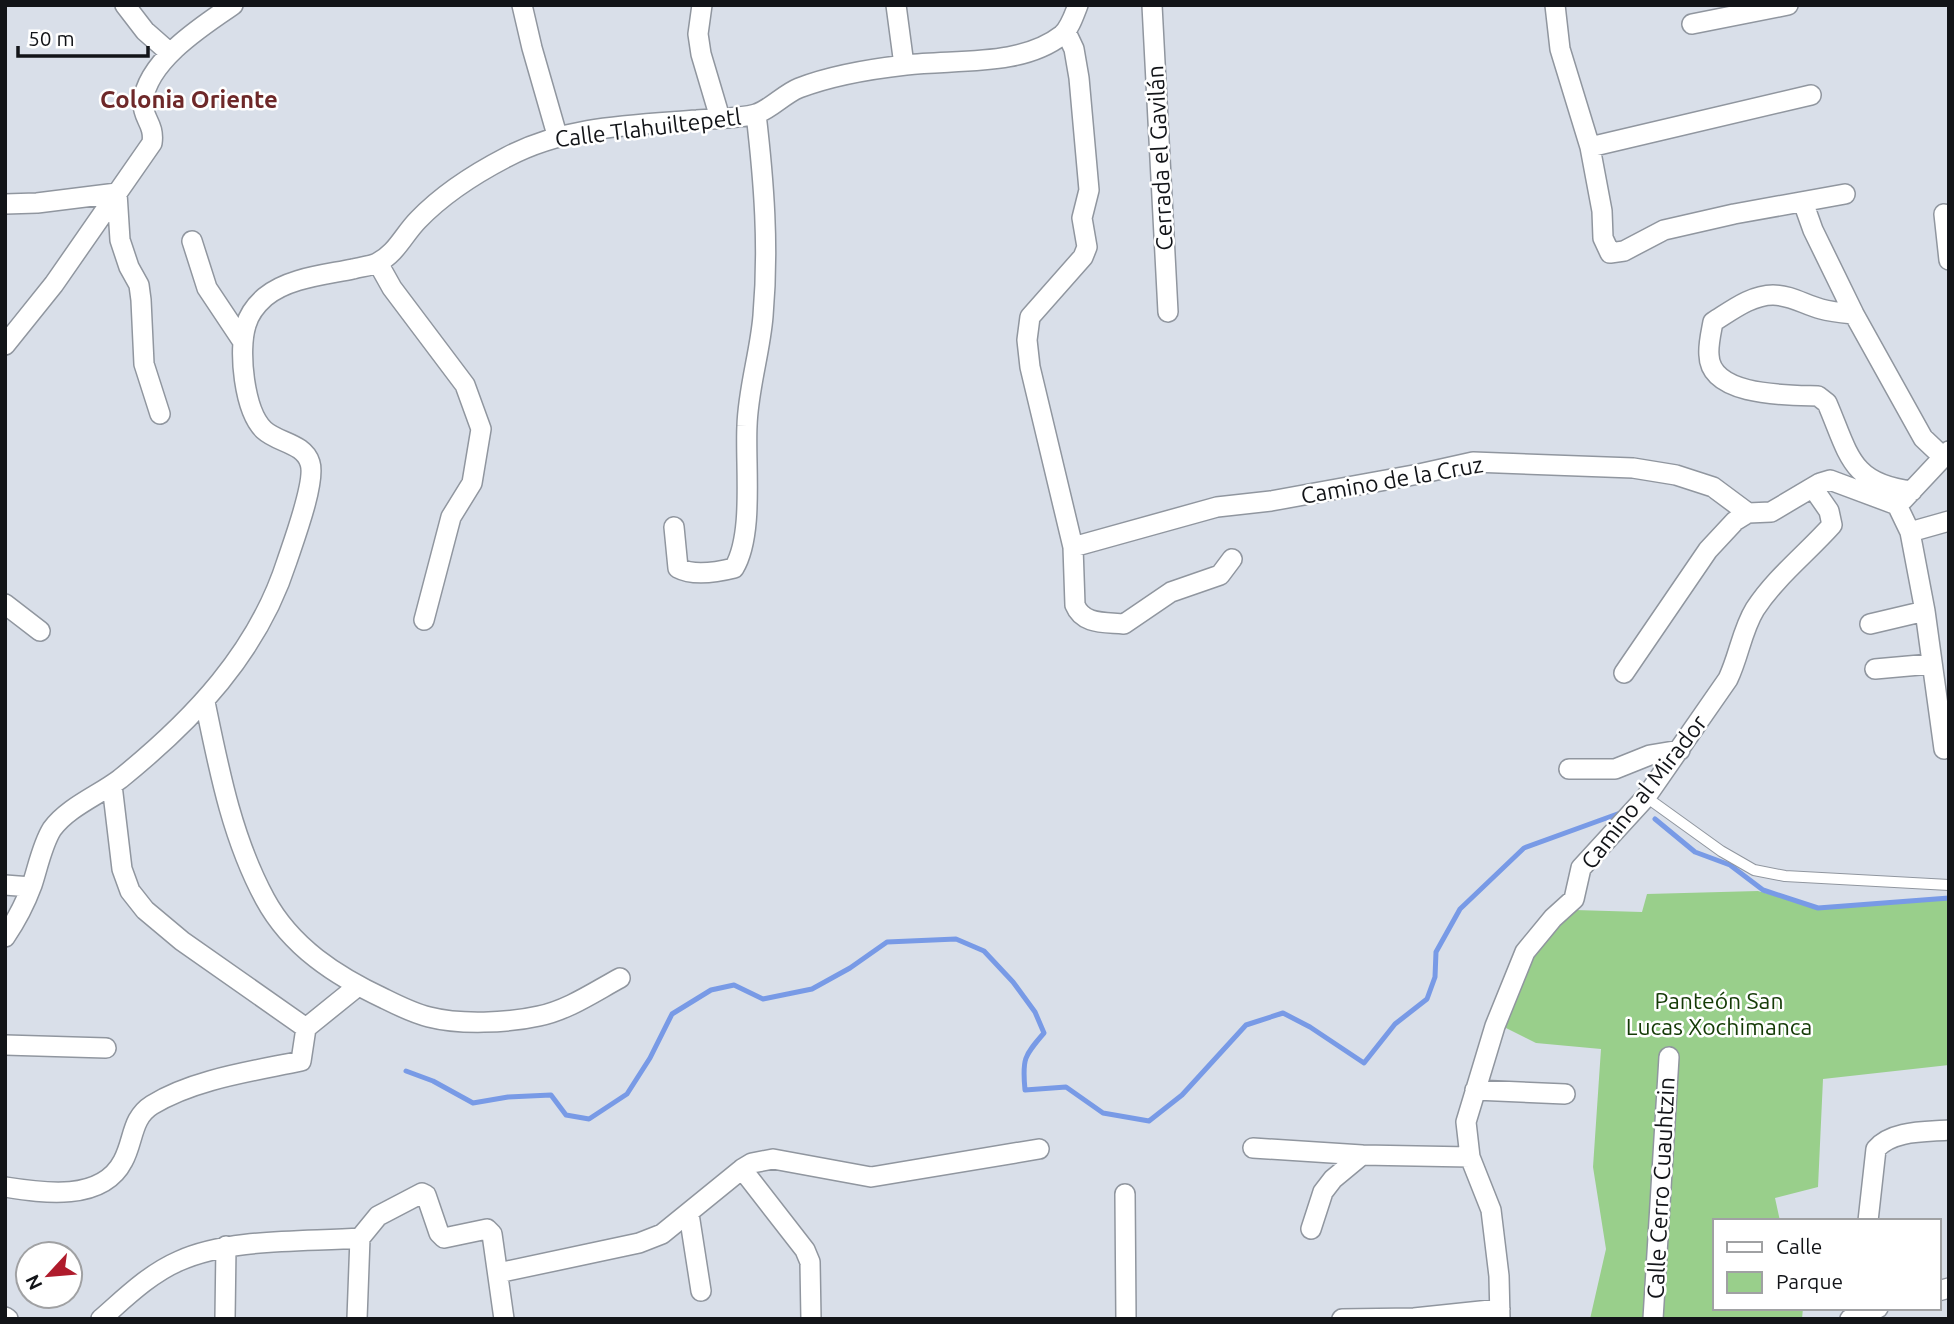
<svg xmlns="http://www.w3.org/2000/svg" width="1954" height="1324" font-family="Ubuntu,sans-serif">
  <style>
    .green { fill: #99cf8b }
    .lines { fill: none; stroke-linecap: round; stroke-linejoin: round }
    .stream { stroke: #789ae6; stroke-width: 5 }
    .lane-casing { stroke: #90969f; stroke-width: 12 }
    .street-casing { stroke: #90969f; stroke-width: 22 }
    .lane { stroke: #fff; stroke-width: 10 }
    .street { stroke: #fff; stroke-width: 19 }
    .labels { text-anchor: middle; stroke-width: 5; stroke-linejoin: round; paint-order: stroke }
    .street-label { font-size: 23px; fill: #121418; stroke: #fff }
    .park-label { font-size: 23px; fill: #143a06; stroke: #fff }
    .neighbourhood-label { font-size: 24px; font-weight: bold; fill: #6e2829; stroke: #fff }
  </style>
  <rect width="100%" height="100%" fill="#d9dfe9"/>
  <path class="green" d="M1758 891 1818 908 1949 898V1065L1823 1079 1818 1187 1775 1198 1780 1221H1714V1308H1803L1802 1319H1590L1606 1249 1593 1167 1601 1049 1536 1043 1504 1027 1531 957 1575 910 1642 912 1647 894Z"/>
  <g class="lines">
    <path class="stream" d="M1655 819 1695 852 1730 865 1763 890 1818 908 1949 898
      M406 1071 433 1081 473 1103 508 1097 551 1095 566 1115 589 1119 627 1094 650 1058 672 1014 711 990 734 985 763 999 812 989 850 968 887 942 956 939 984 951 1013 982 1035 1012 1044 1033C1024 1056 1022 1059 1025 1090L1066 1087 1103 1113 1149 1121 1182 1095 1246 1025 1283 1013 1310 1027 1364 1063 1395 1024 1427 999 1435 977 1436 952 1460 909 1524 848 1623 812"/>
    <defs>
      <path id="lane" d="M1646 797 1721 851 1754 870 1785 876 1949 885"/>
      <path id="street" d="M125 5 145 31 170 53
        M522 5 532 48 557 135
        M702 5 698 34 701 54 720 118
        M896 5 904 65
        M1152 5 1168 312
        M1555 5 1560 49 1590 147 1602 211 1603 238 1610 253 1624 251 1664 230 1734 214 1845 194
        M1692 24 1788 5
        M1066 32 1074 49 1079 78 1089 190 1082 218 1087 247 1083 257 1030 317 1027 340 1030 367 1073 547 1075 605C1083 625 1105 622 1124 624L1171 592 1220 575 1232 559
        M1590 147 1811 95
        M1803 202 1813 230 1854 314 1923 438 1943 457
        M5 204 37 203 117 193 120 240 129 267 139 285 141 300 144 364 160 414
        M1944 214 1949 260
        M192 241 207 288 243 342
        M378 263 392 288 465 385 481 429 472 483 451 517 424 620
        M1854 314C1844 313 1832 312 1821 309 1805 305 1791 295 1773 295 1751 295 1731 311 1713 322 1711 333 1708 345 1709 355 1710 397 1789 395 1818 396L1827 403C1849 454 1850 484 1912 491
        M5 345 54 284 152 143C155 124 142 118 143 102 147 61 202 26 233 5
        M1903 500 1949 451
        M1748 513 1771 512 1820 483 1830 480 1897 505 1910 532 1925 611 1944 749
        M674 527 678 568C693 576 718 572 734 568 754 535 745 465 747 426 748 389 760 353 763 316 769 247 764 182 756 114
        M1910 532 1949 521
        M1073 547 1217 507 1271 501 1419 474 1473 462 1633 468 1676 475 1713 487 1748 513
        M5 604 40 631
        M1870 624 1925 611
        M1875 669 1931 664
        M1624 673 1708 550 1735 521 1748 513
        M205 702C219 770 232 838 265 899 291 947 336 976 385 999 399 1006 413 1013 429 1017 460 1025 508 1023 539 1016 568 1010 594 992 620 978
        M1569 769H1615L1650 755 1680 750
        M112 785 122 869 130 891 145 910 182 941 306 1028
        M5 885 31 887
        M5 937C16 921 25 904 32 885 38 867 42 845 52 829 68 807 99 795 120 779 193 720 258 652 287 561 294 540 316 481 310 463 304 443 278 443 264 430 244 411 238 350 246 325 249 314 256 305 265 297 288 278 324 275 353 269 360 267 371 266 377 263 396 254 404 234 418 220 442 195 476 173 507 157 565 126 632 125 697 120 715 118 738 119 756 114 771 109 784 94 799 88 833 75 870 69 906 65 956 59 1021 67 1062 35 1070 28 1074 15 1078 5
        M306 1028 358 986
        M5 1045 106 1048
        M1475 1090 1565 1094
        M1253 1148 1362 1155 1470 1157
        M742 1169 752 1163 773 1159 871 1177 1039 1149
        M5 1187C43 1193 102 1202 123 1161 134 1141 131 1118 152 1105 194 1079 254 1071 301 1061L306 1028
        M1125 1194 1126 1319
        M689 1214 701 1291
        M1868 1221 1876 1149C1892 1130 1926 1132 1949 1130
        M1311 1229 1323 1192 1333 1179 1362 1155
        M498 1273 639 1243 662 1234 742 1169 805 1250 810 1262 811 1319
        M1938 1291 1949 1288
        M5 1317 8 1319
        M101 1319C125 1298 149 1274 179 1261 230 1238 303 1242 360 1238L378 1216 422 1193 426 1195 439 1233 444 1238 487 1229 492 1234 504 1319
        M225 1319 226 1246
        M357 1319 360 1238
        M1342 1319 1414 1318 1500 1309
        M1500 1319 1499 1276 1491 1210 1470 1157 1466 1122 1495 1026 1525 952 1553 918 1574 899 1581 868 1646 797 1728 679C1739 656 1742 630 1755 609 1776 577 1807 553 1832 525L1829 511 1813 488
        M1653 1319 1669 1057
        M1850 1319 1878 1308"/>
    </defs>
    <use href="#lane" class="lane-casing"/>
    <use href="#street" class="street-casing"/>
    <use href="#lane" class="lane"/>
    <use href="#street" class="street"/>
  </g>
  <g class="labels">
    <g class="street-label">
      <text transform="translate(648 128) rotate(-7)" y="8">Calle Tlahuiltepetl</text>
      <text transform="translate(1160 158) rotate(-93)" y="8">Cerrada el Gavilán</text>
      <text transform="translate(1392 480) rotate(-10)" y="8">Camino de la Cruz</text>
      <text transform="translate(1644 792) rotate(-52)" y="8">Camino al Mirador</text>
      <text transform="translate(1661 1188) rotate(-87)" y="8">Calle Cerro Cuauhtzin</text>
    </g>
    <g class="park-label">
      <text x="1719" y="1009">Panteón San<tspan x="1719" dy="26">Lucas Xochimanca</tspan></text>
    </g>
    <g class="neighbourhood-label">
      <text x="189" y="108">Colonia Oriente</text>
    </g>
  </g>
  <rect width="1954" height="1324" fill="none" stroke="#121418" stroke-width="14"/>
  <rect x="1713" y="1219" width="228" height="91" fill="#ffffff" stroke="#a0a1a3" stroke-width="2"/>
  <rect x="1727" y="1242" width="35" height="10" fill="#ffffff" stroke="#a0a1a3" stroke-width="2"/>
  <text x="1776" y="1254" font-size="21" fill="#121418">Calle</text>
  <rect x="1727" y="1272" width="35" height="21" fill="#99cf8b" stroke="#a0a1a3" stroke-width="2"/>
  <text x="1776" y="1289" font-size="21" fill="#121418">Parque</text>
  <g transform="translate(49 1275) rotate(244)"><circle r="33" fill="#ffffff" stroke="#a0a1a3" stroke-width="2"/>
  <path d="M0-5L12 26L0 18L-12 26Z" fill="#af1b2c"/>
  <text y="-10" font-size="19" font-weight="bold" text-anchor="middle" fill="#121418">N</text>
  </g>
  <path d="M18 46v10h130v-10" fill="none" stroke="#121418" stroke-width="3.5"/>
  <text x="28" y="46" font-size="21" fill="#121418" stroke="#ffffff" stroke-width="5" paint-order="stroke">50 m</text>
</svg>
